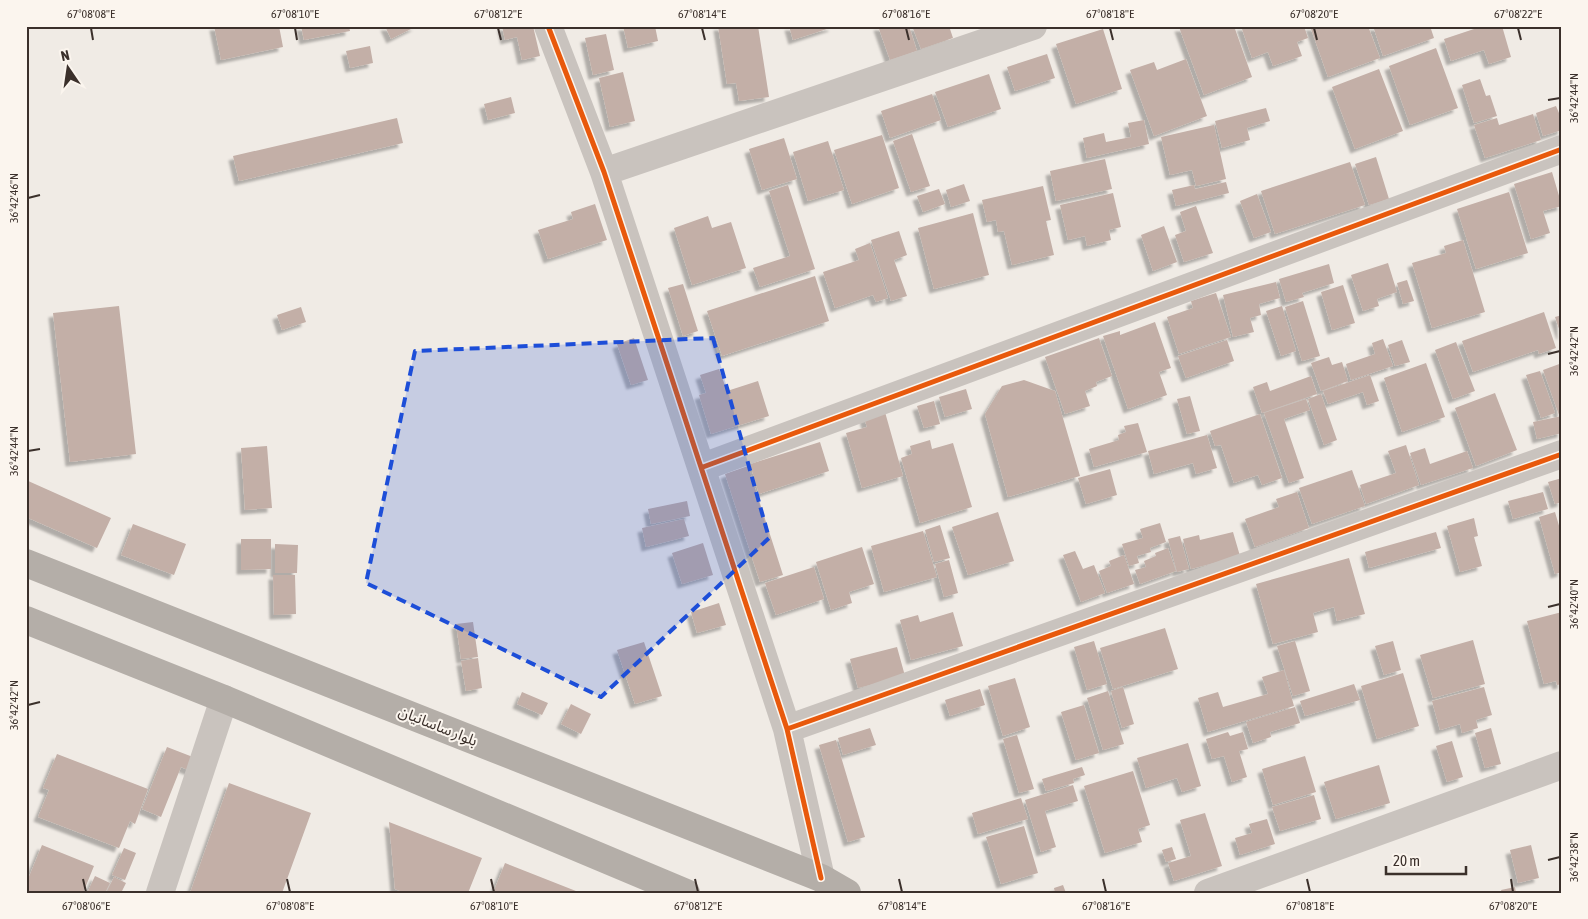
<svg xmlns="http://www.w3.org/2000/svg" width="1588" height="919" font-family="'Asap Condensed','Noto Sans Arabic',sans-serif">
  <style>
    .building { fill: #c3afa7; filter: url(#shadow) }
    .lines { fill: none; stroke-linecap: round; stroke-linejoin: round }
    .minor { stroke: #c9c3be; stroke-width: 28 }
    .trunk { stroke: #b4aea8; stroke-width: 28 }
    .cycleway-casing { stroke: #fbf5ee; stroke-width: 8 }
    .cycleway { stroke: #e8590c; stroke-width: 5 }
    .marked { fill: #1d4ed8; fill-opacity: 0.2; stroke: #1d4ed8; stroke-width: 4; stroke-dasharray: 10 6; stroke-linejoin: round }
    .ticks { fill: none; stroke: #3b302b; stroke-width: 2 }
    .labels { text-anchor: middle; stroke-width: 4; stroke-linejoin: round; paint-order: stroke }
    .street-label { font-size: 15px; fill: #3b302b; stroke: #fbf5ee }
    .neatline { fill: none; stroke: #3b302b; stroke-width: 2 }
    .ticks-label { font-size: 12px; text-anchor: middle; fill: #3b302b }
  </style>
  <defs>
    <filter id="shadow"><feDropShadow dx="-4.5" dy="4.5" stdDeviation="1" flood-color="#0004"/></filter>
  </defs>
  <rect width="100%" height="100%" fill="#f0ebe5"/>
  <path class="building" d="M214 26H279L283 47 221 60Z
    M301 26H349L350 31 304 40Z
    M385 26H417L391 39Z
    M502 26H533L540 56 522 60 517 37 505 40Z
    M623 26H655L658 41 628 48Z
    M718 26H758L769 97 739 101 736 83 727 84Z
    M789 26H833V27L793 40Z
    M878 26H909L917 51 890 60Z
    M912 26H949L953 38 921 49Z
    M1234 26 1252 77 1204 95 1179 27Z
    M1241 26H1304L1308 38 1297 42 1302 56 1273 66 1268 52 1252 58Z
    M1310 26H1368L1380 58 1328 77Z
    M1373 26H1430L1434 38 1383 56Z
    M1483 26H1502L1511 57 1489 64 1484 50 1451 61 1444 39Z
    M1103 29 1122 89 1076 104 1056 44Z
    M606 34 614 70 593 75 585 38Z
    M370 46 373 63 350 68 346 51Z
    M1436 48 1458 108 1410 125 1389 66Z
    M1047 54 1055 78 1015 91 1007 67Z
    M1186 59 1207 116 1154 136 1130 70 1154 62 1157 70Z
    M1379 69 1403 131 1355 149 1332 87Z
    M623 72 635 121 610 127 599 78Z
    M989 74 1001 109 948 127 935 92Z
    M1480 79 1486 96 1490 95 1497 116 1474 123 1462 85Z
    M932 94 941 120 890 138 881 111Z
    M511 97 515 113 488 120 484 104Z
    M1556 106 1559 113 1562 112V130L1543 136 1536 113Z
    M1266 108 1270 121 1247 128 1250 140 1222 148 1215 121Z
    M1533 114 1541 140 1485 158 1474 125 1497 118 1499 125Z
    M397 118 403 143 239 181 233 156Z
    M1144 120 1149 144 1087 158 1083 138 1104 133 1106 142 1131 137 1128 123Z
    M1214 125 1226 179 1196 186 1192 170 1170 175 1161 137Z
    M912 134 930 186 911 192 893 141Z
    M882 135 899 188 852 204 834 150Z
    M784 138 797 179 762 190 749 149Z
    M828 141 844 190 808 201 793 152Z
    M1376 157 1389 199 1369 205 1355 164Z
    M1105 159 1112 189 1056 201 1050 171Z
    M1350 162 1365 205 1275 234 1261 191Z
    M1552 172 1562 206 1543 211 1550 233 1531 239 1514 184Z
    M1226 182 1229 193 1176 206 1172 190 1194 185 1195 189Z
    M964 184 970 201 951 207 946 190Z
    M788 185 815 269 760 287 753 268 790 256 769 191Z
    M1043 186 1051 220 1046 221 1054 255 1012 265 1004 231 998 232 996 220 987 222 982 200Z
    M939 189 945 204 923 212 917 196Z
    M1509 192 1528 253 1476 269 1457 209Z
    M1113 193 1121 227 1109 230 1111 240 1087 246 1085 236 1068 240 1060 205Z
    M1257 194 1271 232 1254 238 1240 201Z
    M595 204 607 240 548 259 538 230 573 219 571 212Z
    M1196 206 1213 253 1184 262 1175 235 1186 231 1180 212Z
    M973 213 989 275 934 289 918 228Z
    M708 216 712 228 731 222 746 268 692 285 674 228Z
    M1164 226 1177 262 1153 271 1141 235Z
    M899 231 907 255 894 260 907 296 891 301 871 240Z
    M1463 240 1485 312 1432 328 1412 263 1446 253 1444 246Z
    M870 243 888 298 876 302 873 295 835 308 823 272 859 260 855 249Z
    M1388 263 1397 292 1377 299 1379 306 1363 311 1351 275Z
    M1329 264 1334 283 1302 293 1304 297 1286 302 1279 279Z
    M815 276 829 321 722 356 707 311Z
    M1407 280 1414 301 1403 304 1397 283Z
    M1276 282 1280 298 1259 304 1261 315 1250 318 1254 332 1233 337 1223 295Z
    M683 284 698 331 683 336 668 288Z
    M1343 285 1355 323 1332 330 1321 292Z
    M1216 293 1231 337 1179 354 1167 317 1193 308 1191 301Z
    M1303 301 1320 356 1302 361 1285 307Z
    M119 306 136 454 70 462 53 313Z
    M1282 306 1296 351 1281 356 1266 311Z
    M301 307 306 322 282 330 277 315Z
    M1544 312 1556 348 1539 354 1538 350 1473 372 1462 341Z
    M1562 315V335H1561L1555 317Z
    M1155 322 1171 368 1159 372 1167 395 1128 409 1103 336 1120 331V335Z
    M634 338 648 380 631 385 617 344Z
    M1099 338 1112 376 1096 382 1097 386 1085 391 1090 406 1065 414 1045 357Z
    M1383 339 1393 366 1351 380 1346 364 1375 354 1372 343Z
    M1227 340 1234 361 1186 378 1178 356Z
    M1402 340 1410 362 1395 366 1388 345Z
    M1456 342 1475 391 1453 399 1435 350Z
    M1329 357 1332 365 1342 362 1348 381 1321 391 1311 363Z
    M1426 363 1445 417 1402 432 1384 378Z
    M1562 363V414L1559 415 1543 370Z
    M719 369 727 391 758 381 769 416 711 434 699 395 706 393 700 375Z
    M1540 371 1555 413 1541 418 1526 375Z
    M1370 375 1379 401 1367 405 1363 392 1328 404 1323 391Z
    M1311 376 1317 394 1262 413 1253 387 1267 382 1270 391Z
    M1024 380 1055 391 1080 476 1008 497 985 414 1002 386Z
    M966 389 972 409 945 417 939 397Z
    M1495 393 1517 450 1476 466 1455 408Z
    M1321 394 1337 440 1324 445 1308 399Z
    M1190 396 1200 431 1187 434 1177 399Z
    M1306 399 1310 410 1284 419 1304 478 1289 483 1264 413Z
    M934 401 940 424 924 428 917 406Z
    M885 412 903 476 862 488 846 433 867 427 864 418Z
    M1260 414 1282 478 1262 485 1258 475 1234 483 1221 445 1215 446 1210 431Z
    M1562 416V433L1537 439 1533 422Z
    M1138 423 1147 452 1094 467 1089 449 1119 440 1118 435 1126 432 1124 426Z
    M1207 435 1217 468 1196 474 1193 463 1154 474 1148 451Z
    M930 440 932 449 953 443 972 507 920 523 901 458 912 454 910 446Z
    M820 442 829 471 759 494 750 464Z
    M1406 445 1419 485 1366 504 1360 485 1396 473 1388 451Z
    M267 446 272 508 245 510 241 448Z
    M1425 448 1430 464 1467 451 1473 468 1421 485 1410 453Z
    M748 466 783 575 760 582 725 474Z
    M1110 469 1117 495 1086 504 1078 478Z
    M1352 470 1365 506 1312 524 1299 488Z
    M1562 478V502L1555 504 1548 482Z
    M26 480 111 518 97 548 26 517Z
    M1297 492 1309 528 1255 547 1245 519 1279 507 1276 499Z
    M1543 492 1548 509 1513 519 1508 501Z
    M687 501 690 516 651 524 648 509Z
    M998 512 1014 561 968 575 952 527Z
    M1555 512 1562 536V572L1555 574 1539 517Z
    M1474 518 1478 536 1474 537 1482 566 1460 572 1447 526Z
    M684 519 689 536 646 547 642 528Z
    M1160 523 1166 542 1150 548 1151 552 1137 556 1139 563 1129 566 1122 544 1143 538 1140 529Z
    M133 524 186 544 174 575 121 555Z
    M940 525 950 558 934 562 925 530Z
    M923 531 937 577 884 592 871 546Z
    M1233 532 1240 556 1191 569 1183 539 1199 535 1200 540Z
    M1436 532 1441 548 1369 568 1365 552Z
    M1180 536 1189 569 1177 572 1168 539Z
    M241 539H271V569L241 570Z
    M703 543 713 575 682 584 672 553Z
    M275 544 298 545 297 573H275Z
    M862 547 874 584 849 592 852 603 831 610 816 562Z
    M1168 548 1176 571 1140 584 1135 570 1146 567 1144 561 1156 556 1155 553Z
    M1075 551 1083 569 1094 565 1105 593 1081 602 1063 555Z
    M1124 555 1134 584 1107 593 1099 571 1111 566 1109 561Z
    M1349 558 1365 614 1337 621 1334 607 1313 613 1318 632 1273 644 1256 584Z
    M949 560 958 593 944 597 935 564Z
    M814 567 824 599 776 615 765 583Z
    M273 575H295L296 614 274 615Z
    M719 603 726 625 697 633 691 612Z
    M953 612 963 646 911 660 900 620 918 615 920 622Z
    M1562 612V684L1557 685 1556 681 1544 684 1527 621Z
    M473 622 478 657 461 659 456 624Z
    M1165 628 1178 669 1113 689 1100 648Z
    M1473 640 1485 684 1433 698 1420 655Z
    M1094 641 1107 684 1087 690 1074 647Z
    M1295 641 1310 691 1293 696 1277 646Z
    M1393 641 1401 670 1384 675 1375 646Z
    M644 642 662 696 635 704 617 650Z
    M897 647 905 676 858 688 850 659Z
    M478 658 482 688 466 691 461 661Z
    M1284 670 1294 706 1208 732 1198 698 1218 692 1223 707 1268 694 1262 677Z
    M1403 673 1419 726 1377 739 1361 686Z
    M1015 678 1030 727 1003 736 988 686Z
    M1354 684 1360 700 1305 716 1300 701Z
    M1123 687 1134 724 1122 728 1111 691Z
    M1484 687 1492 715 1476 720 1478 728 1462 733 1460 724 1440 730 1432 701Z
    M980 689 985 705 950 716 945 700Z
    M1108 691 1124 744 1103 750 1087 698Z
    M522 692 548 703 542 715 517 704Z
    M571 704 591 714 581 734 561 724Z
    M1084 705 1099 753 1076 760 1061 712Z
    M1295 707 1300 723 1270 732 1271 737 1253 743 1246 722Z
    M870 728 876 745 843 755 838 738Z
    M1491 728 1501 764 1485 768 1475 733Z
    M1228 732 1230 736 1243 732 1248 749 1239 751 1247 777 1232 782 1224 756 1212 759 1206 739Z
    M1017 735 1034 789 1019 793 1003 739Z
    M836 740 865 837 848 842 819 745Z
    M1452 741 1463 777 1447 782 1436 746Z
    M1188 743 1201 786 1182 792 1177 778 1146 788 1137 758Z
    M167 747 198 759 193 772 181 767 161 817 142 809Z
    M57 754 148 789 135 824 130 821 119 848 38 817 49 790 43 788Z
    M1305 756 1316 792 1273 805 1262 769Z
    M1379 765 1390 803 1336 819 1324 782Z
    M1082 767 1085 775 1073 779 1074 783 1046 791 1042 779Z
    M1133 771 1150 825 1138 829 1142 842 1105 853 1084 786Z
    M229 783 311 813 282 893H190Z
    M1073 785 1078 801 1045 811 1056 847 1041 852 1025 800Z
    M1314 795 1321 819 1280 831 1272 807Z
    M1021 798 1028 819 978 834 972 813Z
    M1205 813 1222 866 1174 881 1168 863 1191 856 1180 820Z
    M1267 819 1275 844 1240 855 1235 838 1252 833 1249 824Z
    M389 822 482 858 468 893H405L395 889Z
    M1024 826 1038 873 1001 884 986 837Z
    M42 845 94 866 83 893H26V884Z
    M1531 845 1539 878 1518 883 1510 850Z
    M1172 847 1176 859 1166 862 1162 850Z
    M124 848 136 853 125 880 112 875Z
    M505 863 581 893H493Z
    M95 876 110 883 105 893H87Z
    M114 877 126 883 121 893H106Z
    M1063 885 1066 893H1055L1054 888Z
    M1515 887 1516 893H1502L1501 890Z"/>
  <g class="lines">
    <path class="minor" d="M548 26 604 172 787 729 821 878
      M604 172 1033 26
      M703 467 1562 149
      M787 729 1562 454
      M160 893 224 699
      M1208 893 1562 765"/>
    <path class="trunk" d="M26 563 821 878 847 893
      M26 620 224 699 686 893"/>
    <defs>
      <path id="cycleway" d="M548 26 604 172 787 729 821 878
        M703 467 1562 149
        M787 729 1562 454"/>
    </defs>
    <use href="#cycleway" class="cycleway-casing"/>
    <use href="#cycleway" class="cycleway"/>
  </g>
  <path class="marked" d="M713 338 769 538 601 697 366 583 415 351Z"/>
  <path class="ticks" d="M91 28 93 40M295 28 297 40M498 28 501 40M702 28 705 40M906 28 909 40M1110 28 1113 40M1314 28 1317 40M1518 28 1521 40M1548 100 1560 98M28 198 40 195M1548 354 1560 351M28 451 40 449M1548 607 1560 604M28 705 40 702M1548 860 1560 857M83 879 86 892M287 879 290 892M491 879 494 892M695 879 698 892M899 879 902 892M1103 879 1106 892M1307 879 1310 892M1511 879 1513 892"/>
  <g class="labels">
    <g class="street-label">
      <text transform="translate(438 726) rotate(22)" y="5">بلوار ساسانیان</text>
    </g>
  </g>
  <rect width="1588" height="919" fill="none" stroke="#fbf5ee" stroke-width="55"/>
  <g transform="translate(68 68) rotate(347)" stroke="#fbf5ee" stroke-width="4" paint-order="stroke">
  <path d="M0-4L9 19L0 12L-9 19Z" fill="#3b302b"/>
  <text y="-8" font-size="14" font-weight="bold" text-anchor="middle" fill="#3b302b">N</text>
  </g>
  <path d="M1386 866v8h80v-8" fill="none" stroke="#3b302b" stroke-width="2.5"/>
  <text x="1393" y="866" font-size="15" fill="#3b302b" stroke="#fbf5ee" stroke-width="4" paint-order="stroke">20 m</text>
  <rect x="28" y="28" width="1532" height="864" class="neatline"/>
  <g class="ticks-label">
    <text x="91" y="18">67°08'08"E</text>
    <text x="295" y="18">67°08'10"E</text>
    <text x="498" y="18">67°08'12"E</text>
    <text x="702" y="18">67°08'14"E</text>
    <text x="906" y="18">67°08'16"E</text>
    <text x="1110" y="18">67°08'18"E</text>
    <text x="1314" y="18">67°08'20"E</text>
    <text x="1518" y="18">67°08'22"E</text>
    <text transform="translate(1574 98) rotate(-90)" y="4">36°42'44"N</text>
    <text transform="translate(14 198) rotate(-90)" y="4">36°42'46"N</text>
    <text transform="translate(1574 351) rotate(-90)" y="4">36°42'42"N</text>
    <text transform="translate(14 451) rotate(-90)" y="4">36°42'44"N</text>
    <text transform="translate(1574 604) rotate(-90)" y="4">36°42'40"N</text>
    <text transform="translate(14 705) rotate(-90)" y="4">36°42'42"N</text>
    <text transform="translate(1574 857) rotate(-90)" y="4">36°42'38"N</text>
    <text x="86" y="910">67°08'06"E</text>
    <text x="290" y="910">67°08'08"E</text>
    <text x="494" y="910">67°08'10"E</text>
    <text x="698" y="910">67°08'12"E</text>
    <text x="902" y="910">67°08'14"E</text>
    <text x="1106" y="910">67°08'16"E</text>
    <text x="1310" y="910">67°08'18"E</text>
    <text x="1513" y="910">67°08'20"E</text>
  </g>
</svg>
